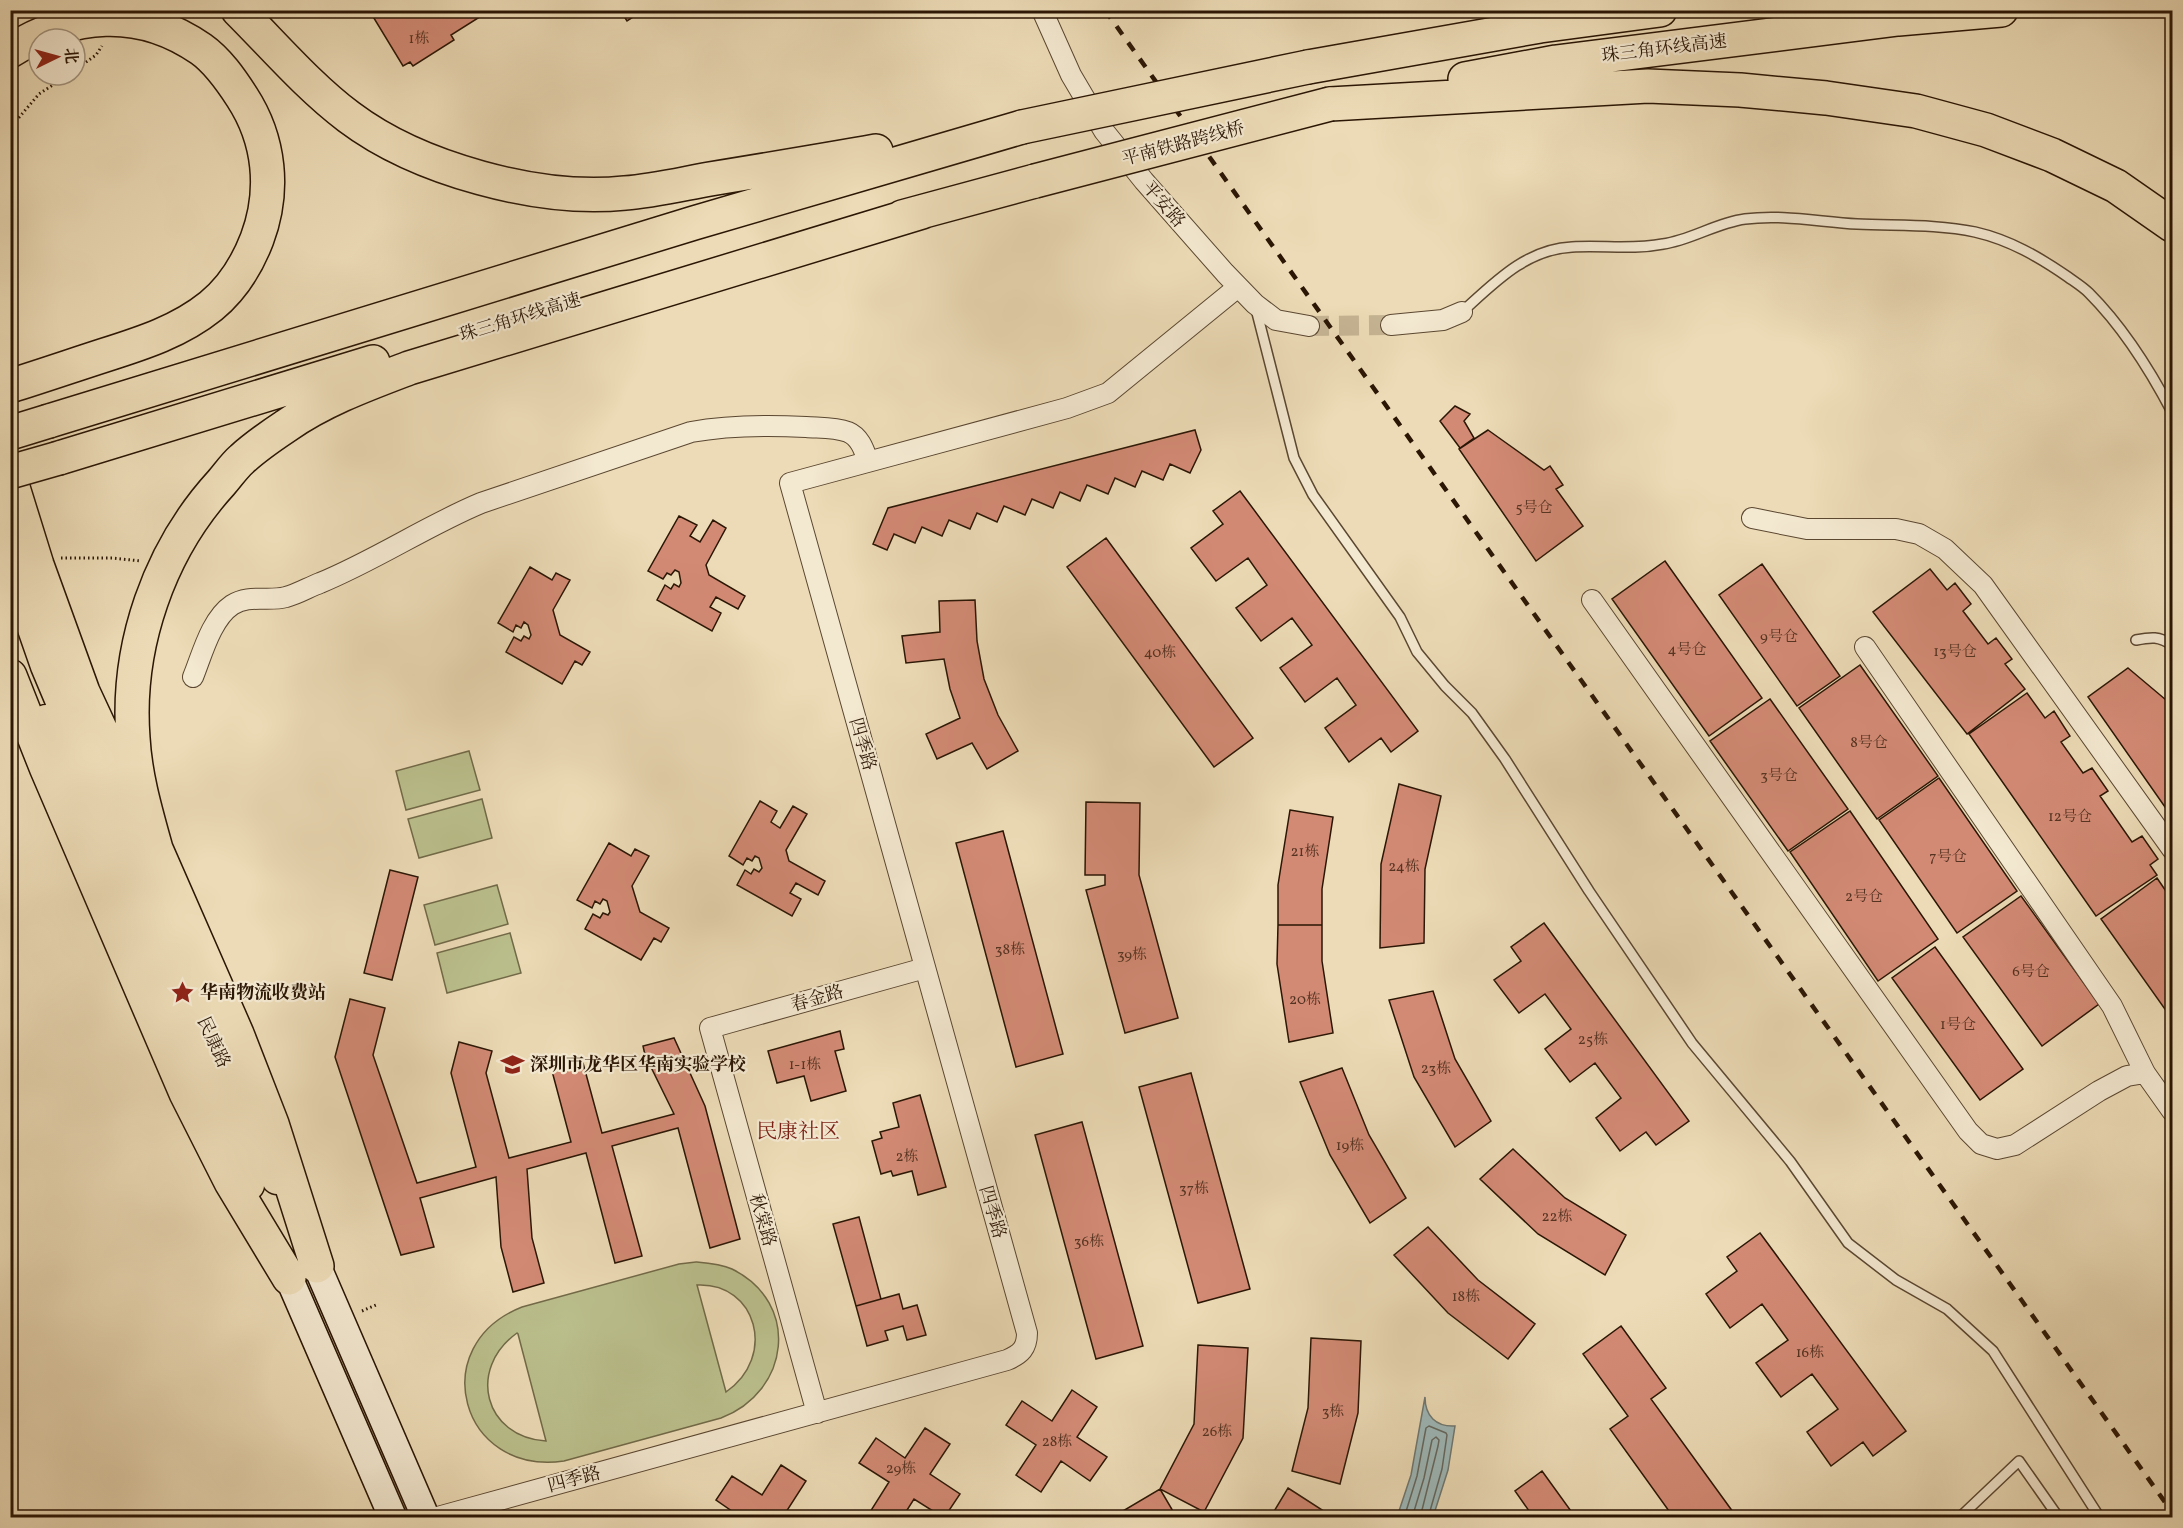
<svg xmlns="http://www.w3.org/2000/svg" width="2183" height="1528" font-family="Vollkorn,'Noto Serif SC',serif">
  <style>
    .green { fill: #babf8c; stroke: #726a48; stroke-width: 1.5; fill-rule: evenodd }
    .water { fill: #9db8b9; stroke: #6f7771; stroke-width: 1.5 }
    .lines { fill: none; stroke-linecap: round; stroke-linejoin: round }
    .shore { stroke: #64675f; stroke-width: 1.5 }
    .building { fill: #d38a75; stroke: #2b1605; stroke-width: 1.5 }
    .street-tunnel { stroke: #c5b493; stroke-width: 20; stroke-dasharray: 20 10; stroke-linecap: butt }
    .lane-casing { stroke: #5b4731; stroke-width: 12 }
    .street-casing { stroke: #5b4731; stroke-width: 22 }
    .secondary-casing { stroke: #2b1605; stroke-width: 30 }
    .primary-casing { stroke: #2b1605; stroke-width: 33 }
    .highway-casing { stroke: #2b1605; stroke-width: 36 }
    .path { stroke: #2b1605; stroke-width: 3; stroke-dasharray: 1.5 3; stroke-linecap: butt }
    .lane { stroke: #f3e8d0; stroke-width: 9 }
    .street { stroke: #f3e8d0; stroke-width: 20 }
    .secondary { stroke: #f3e8d0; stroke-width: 27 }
    .primary { stroke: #ecdbb6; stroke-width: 30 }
    .highway { stroke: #ecdbb6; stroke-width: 33 }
    .rail { stroke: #2b1605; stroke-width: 4.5; stroke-dasharray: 10 10; stroke-linecap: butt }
    .highway-bridge-casing { stroke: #2b1605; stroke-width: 36; stroke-linecap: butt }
    .highway-bridge { stroke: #ecdbb6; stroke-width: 33 }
    .labels { text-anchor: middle; stroke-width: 4.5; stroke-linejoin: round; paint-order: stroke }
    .number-label { font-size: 15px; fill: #553321 }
    .street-label { font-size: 18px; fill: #2b1605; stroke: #f3e8d0 }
    .poi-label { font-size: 18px; font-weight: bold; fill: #2b1605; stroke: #f3e8d0; text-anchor: start }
    .quarter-label { font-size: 21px; fill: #7a1f14; stroke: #f3e8d0 }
  </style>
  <rect width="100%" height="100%" fill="#ecdbb6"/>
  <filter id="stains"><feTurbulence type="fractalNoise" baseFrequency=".00333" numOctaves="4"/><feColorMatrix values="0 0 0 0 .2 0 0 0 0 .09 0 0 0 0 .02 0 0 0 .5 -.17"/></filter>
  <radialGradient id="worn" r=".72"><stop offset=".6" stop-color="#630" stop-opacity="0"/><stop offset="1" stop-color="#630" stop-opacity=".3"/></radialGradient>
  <path class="green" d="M469 751 480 790 406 810 396 771Z
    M482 799 492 838 419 858 408 819Z
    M497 885 508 924 435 945 424 905Z
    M510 933 521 973 447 993 437 953Z
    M696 1262C708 1263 721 1264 732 1269 801 1303 790 1392 721 1418L564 1461C460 1476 425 1345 522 1307L679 1264ZM697 1285C757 1282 777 1357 726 1392ZM517 1333 518 1334 546 1441C484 1437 467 1369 517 1333Z"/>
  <path class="water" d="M1425 1397C1425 1416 1436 1427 1455 1426L1448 1470 1433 1517H1397L1411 1475Z"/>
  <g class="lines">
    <path class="shore" d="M1404 1518 1417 1476 1426 1428 1429 1426 1446 1433 1447 1435 1442 1469 1428 1518
      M1412 1518 1424 1478 1432 1440 1436 1437 1439 1440 1438 1446 1420 1518"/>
  </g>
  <path class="building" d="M369 10H484L486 13 451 35 454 40 413 66 410 62 403 66Z
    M615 10H644L627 21 622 13 618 15Z
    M1455 406 1470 414 1464 421 1474 438 1460 448 1440 421Z
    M1195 430 1201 450 1190 473 1170 464 1163 480 1142 471 1135 487 1115 478 1108 494 1087 485 1080 501 1060 492 1053 508 1032 499 1025 515 1004 506 997 522 977 513 970 529 949 520 942 536 922 527 915 543 894 534 887 550 873 544 888 508Z
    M1488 430 1544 470 1550 466 1563 485 1556 489 1583 526 1536 561 1459 449Z
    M1240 491 1418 731 1391 752 1381 738 1349 762 1325 728 1356 705 1337 678 1305 702 1280 668 1312 645 1292 618 1261 641 1236 608 1267 585 1248 558 1216 581 1191 548 1223 524 1213 511Z
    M679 516 697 525 690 536 700 542 713 520 726 528 706 565 709 575 745 596 738 609 716 597 710 607 721 613 712 631 657 600 665 585 671 589 674 584 679 587 681 583 679 572 675 570 671 575 667 573 663 579 648 571Z
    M1106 538 1253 738 1214 767 1067 567Z
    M1665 561 1762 698 1709 736 1612 599Z
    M1762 564 1840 676 1797 706 1719 595Z
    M530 567 552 580 556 573 570 580 553 610 560 635 590 652 582 665 575 661 562 684 506 652 514 637 521 641 524 636 529 639 531 635 528 625 524 622 521 628 516 625 513 632 498 623Z
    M1930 569 1947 590 1955 583 1971 604 1963 611 1988 644 1996 638 2012 659 2005 664 2025 689 1967 734 1873 612Z
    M975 600 977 641 984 679 998 715 1018 751 987 769 972 743 937 759 926 734 960 718 950 689 944 659 906 663 902 636 940 632 939 601Z
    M1860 665 1938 776 1877 819 1799 708Z
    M2128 668 2172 705V803L2165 807 2088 697Z
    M2027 693 2045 718 2054 711 2070 736 2061 742 2083 773 2092 768 2108 791 2100 796 2132 842 2142 836 2158 859 2150 865 2157 875 2096 916 1969 734Z
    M1770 699 1848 809 1788 851 1710 741Z
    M1939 778 2017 891 1957 933 1879 820Z
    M1399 784 1441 796 1425 869 1424 943 1380 948 1381 864Z
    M760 801 777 811 771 822 780 828 793 806 807 814 786 850 789 861 825 881 818 895 796 883 790 893 801 899 792 916 737 885 745 870 751 874 754 869 759 872 762 868 759 858 755 856 752 861 747 858 743 865 729 856Z
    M1086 802 1140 803 1139 875 1178 1018 1125 1033 1086 890 1105 885V875H1085Z
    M1290 810 1333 817 1322 889V925H1278V885Z
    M1850 811 1938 939 1878 981 1790 852Z
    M1003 831 1063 1054 1016 1067 956 843Z
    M609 843 631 856 635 849 649 856 632 886 640 912 669 928 661 942 654 938 641 960 585 929 593 914 600 918 603 913 608 915 610 912 607 901 603 899 600 904 595 901 592 908 577 900Z
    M390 870 418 877 392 980 364 973Z
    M2157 878 2172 900V1019L2101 919Z
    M2021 896 2099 1004 2042 1046 1963 937Z
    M1544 923 1689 1121 1656 1145 1646 1132 1620 1151 1596 1118 1621 1098 1595 1063 1570 1082 1545 1049 1571 1029 1545 994 1519 1013 1494 980 1521 961 1511 947Z
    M1278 925H1322V961L1333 1033 1289 1042 1277 964Z
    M1935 947 2023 1069 1980 1100 1892 978Z
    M1433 991 1455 1059 1491 1121 1455 1147 1414 1077 1389 1000Z
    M350 999 385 1008 373 1055 417 1183 476 1167 451 1073 459 1042 492 1051 486 1073 509 1158 571 1142 552 1071 583 1063 602 1133 674 1114 645 1055 643 1046 674 1038 705 1106 740 1239 710 1248 678 1128 612 1146 642 1256 615 1263 586 1153 527 1169 532 1238 544 1283 513 1292 501 1247 496 1177 420 1198 434 1247 401 1255 335 1057Z
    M840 1031 844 1049 835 1051 846 1091 811 1101 804 1076 777 1083 768 1051Z
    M1342 1068 1369 1135 1406 1198 1370 1223 1330 1155 1300 1082Z
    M1191 1073 1250 1289 1198 1303 1139 1087Z
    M920 1095 946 1187 918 1195 912 1171 893 1176 891 1171 881 1174 872 1141 882 1138 880 1132 899 1127 893 1103Z
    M1082 1122 1143 1346 1096 1359 1035 1135Z
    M1513 1149 1565 1198 1626 1235 1605 1275 1538 1234 1480 1179Z
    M859 1217 881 1299 856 1306 833 1224Z
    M1428 1227 1478 1280 1535 1324 1508 1359 1448 1313 1394 1255Z
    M1760 1233 1906 1431 1873 1456 1863 1442 1831 1466 1807 1432 1838 1409 1812 1374 1781 1397 1756 1363 1788 1340 1762 1304 1730 1328 1706 1294 1737 1271 1727 1257Z
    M899 1294 903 1309 917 1305 926 1335 907 1340 903 1326 885 1331 888 1340 867 1346 856 1306Z
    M1621 1326 1666 1388 1651 1399 1733 1512 1726 1518H1674L1610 1429 1628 1416 1583 1354Z
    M1311 1338 1361 1341 1358 1413 1340 1484 1292 1471 1308 1408Z
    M1198 1345 1248 1348 1243 1438 1204 1512 1160 1489 1194 1424Z
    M1072 1390 1097 1407 1077 1437 1107 1457 1090 1481 1061 1461 1041 1492 1016 1475 1036 1445 1006 1425 1022 1401 1052 1421Z
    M925 1428 950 1444 930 1474 960 1494 944 1518 914 1499 902 1518H878L870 1512 889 1482 859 1463 876 1438 905 1458Z
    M781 1465 806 1481 786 1512 795 1518H742L716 1500 732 1476 762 1495Z
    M1542 1471 1576 1518H1534L1515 1491Z
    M1288 1488 1330 1515 1329 1518H1270Z
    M1160 1489 1177 1518H1111Z"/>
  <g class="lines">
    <path class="street-tunnel" d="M1309 326 1391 325"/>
    <defs>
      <path id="lane" d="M1256 309 1294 458 1313 495 1400 617 1417 652 1445 686 1472 713 1505 759 1589 891 1692 1043 1790 1161 1848 1243 1896 1280 1947 1309 1993 1351 2100 1518
        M1462 312C1494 283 1526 249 1572 247 1603 245 1632 250 1663 244 1691 240 1716 223 1745 219 1782 214 1820 222 1857 224 1896 226 1937 224 1975 232 2010 240 2039 257 2068 277 2075 282 2083 287 2089 293 2123 327 2150 370 2172 412
        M2136 640C2151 637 2159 636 2172 645
        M1959 1518 2019 1461 2059 1518"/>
      <path id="street" d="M1042 10 1071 75 1104 131 1144 181 1225 273 1255 304 1276 320 1309 326
        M1391 325 1443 320 1462 312
        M1752 518 1807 529H1896L1919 534 1945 549 1983 585 2172 849
        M1592 600 1968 1131 1981 1144 1997 1149 2015 1145 2099 1091 2127 1076 2145 1073
        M1865 647 2112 1006 2145 1073 2172 1111
        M193 677C202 655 211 619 232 605 249 594 268 602 286 597 298 594 309 587 320 583 376 560 426 526 481 503L691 432C729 425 768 425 806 427 820 428 835 427 848 432 860 437 864 450 868 461
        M817 1413 710 1028 925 968
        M434 1518 1007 1360C1021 1354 1027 1348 1027 1333L790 483 1067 408 1108 393 1238 287"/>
      <path id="secondary" d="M317 1266 426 1518
        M289 1278 393 1518"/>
      <path id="primary" d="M10 563 46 666 80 747 277 1179
        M46 720 249 1185"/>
      <path id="highway" d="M238 10C274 46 309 87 349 117 418 169 539 202 625 193 653 191 682 184 710 179 765 170 820 161 876 151
        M10 51C72 12 139 6 201 49 218 61 231 80 242 97 270 140 275 191 257 239 247 265 233 288 211 306 180 331 143 343 105 355 74 365 42 376 10 386
        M1308 67 1540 26 1660 10
        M1465 79 1556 62 1898 19 2001 10
        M1330 104 1648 86 1740 90 1826 98 1916 111 1986 130 2052 155 2116 186 2172 225
        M902 217 1035 181
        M49 421 694 223 1022 127
        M59 458 373 362
        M10 478 37 565 83 692 156 849 237 1034 272 1124 317 1266
        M10 676 46 767 186 1093 231 1182 289 1278
        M156 849C146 813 135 776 133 738 126 646 159 551 221 483 228 475 234 466 242 459 255 447 271 436 286 426 323 400 367 384 409 368L922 212"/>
    </defs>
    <use href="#lane" class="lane-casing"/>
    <use href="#street" class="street-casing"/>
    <use href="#secondary" class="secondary-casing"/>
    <use href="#primary" class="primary-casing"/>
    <use href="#highway" class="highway-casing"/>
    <path class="path" d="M75 70 96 55 102 46
      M10 128 39 94 68 75
      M61 558H112L141 561
      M362 1311 376 1305"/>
    <use href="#lane" class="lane"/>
    <use href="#street" class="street"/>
    <use href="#secondary" class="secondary"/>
    <use href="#primary" class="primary"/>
    <use href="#highway" class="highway"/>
    <path class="rail" d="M1105 10 2172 1512"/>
    <defs>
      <path id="highway-bridge" d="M1022 127 1308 67
        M1035 181 1330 104
        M10 433 49 421
        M10 472 59 458"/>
    </defs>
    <use href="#highway-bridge" class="highway-bridge-casing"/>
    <use href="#highway-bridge" class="highway-bridge"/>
  </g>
  <defs>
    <symbol id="sight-bare" viewBox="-9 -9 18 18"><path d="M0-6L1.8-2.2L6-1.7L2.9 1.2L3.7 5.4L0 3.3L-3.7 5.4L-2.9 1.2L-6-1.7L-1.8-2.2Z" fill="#8f2418" stroke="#f3e8d0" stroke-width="2.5" paint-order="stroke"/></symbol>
    <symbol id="school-bare" viewBox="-9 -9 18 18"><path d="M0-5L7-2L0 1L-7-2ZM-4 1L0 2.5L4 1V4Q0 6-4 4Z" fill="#8f2418" stroke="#f3e8d0" stroke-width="2.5" paint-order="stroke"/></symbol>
  </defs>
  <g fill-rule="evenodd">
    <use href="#sight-bare" x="166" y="976" width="33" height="33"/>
    <use href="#school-bare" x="496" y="1048" width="33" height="33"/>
  </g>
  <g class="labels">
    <g class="number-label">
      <text x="419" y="43">1栋</text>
      <text x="1534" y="512">5号仓</text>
      <text x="1779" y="641">9号仓</text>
      <text x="1687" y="654">4号仓</text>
      <text x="1955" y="656">13号仓</text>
      <text x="1160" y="657">40栋</text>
      <text x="1869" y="747">8号仓</text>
      <text x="1779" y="780">3号仓</text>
      <text x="2070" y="821">12号仓</text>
      <text x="1305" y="856">21栋</text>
      <text x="1948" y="861">7号仓</text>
      <text x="1404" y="871">24栋</text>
      <text x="1864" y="901">2号仓</text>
      <text x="1010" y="954">38栋</text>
      <text x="1132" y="959">39栋</text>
      <text x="2031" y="976">6号仓</text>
      <text x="1305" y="1004">20栋</text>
      <text x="1958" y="1029">1号仓</text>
      <text x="1593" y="1044">25栋</text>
      <text x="805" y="1069">1-1栋</text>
      <text x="1436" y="1073">23栋</text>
      <text x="1350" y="1150">19栋</text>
      <text x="907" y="1161">2栋</text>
      <text x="1194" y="1193">37栋</text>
      <text x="1557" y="1221">22栋</text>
      <text x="1089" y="1246">36栋</text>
      <text x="1466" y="1301">18栋</text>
      <text x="1810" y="1357">16栋</text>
      <text x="1333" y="1416">3栋</text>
      <text x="1217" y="1436">26栋</text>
      <text x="1057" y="1446">28栋</text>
      <text x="901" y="1473">29栋</text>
    </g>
    <g class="street-label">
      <text transform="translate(1664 48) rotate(-7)" y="6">珠三角环线高速</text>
      <text transform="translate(1183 143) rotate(-15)" y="6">平南铁路跨线桥</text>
      <text transform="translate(1164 204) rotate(49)" y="6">平安路</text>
      <text transform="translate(520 317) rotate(-17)" y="6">珠三角环线高速</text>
      <text transform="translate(863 744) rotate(74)" y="6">四季路</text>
      <text transform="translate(817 998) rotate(-16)" y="6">春金路</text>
      <text transform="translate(214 1042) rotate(65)" y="6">民康路</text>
      <text transform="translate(993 1212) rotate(74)" y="6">四季路</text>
      <text transform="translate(763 1220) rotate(74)" y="6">秋棠路</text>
      <text transform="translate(574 1479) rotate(-15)" y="6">四季路</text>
    </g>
    <g class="poi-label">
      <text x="200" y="998">华南物流收费站</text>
      <text x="530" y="1070">深圳市龙华区华南实验学校</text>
    </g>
    <g class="quarter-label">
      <text x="798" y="1138">民康社区</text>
    </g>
  </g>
  <rect width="2183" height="1528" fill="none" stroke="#ecdbb6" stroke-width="36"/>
  <rect x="12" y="12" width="2159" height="1504" fill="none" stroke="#2b1605" stroke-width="3"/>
  <rect x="18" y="18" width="2147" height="1492" fill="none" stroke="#2b1605" stroke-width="1.5"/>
  <g transform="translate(57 57) rotate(85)"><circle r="28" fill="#f3e8d0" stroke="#a3947f" stroke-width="1.5"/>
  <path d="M0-4.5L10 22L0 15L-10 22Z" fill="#8f2418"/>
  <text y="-9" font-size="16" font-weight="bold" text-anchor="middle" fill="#2b1605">北</text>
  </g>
  <rect width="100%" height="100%" filter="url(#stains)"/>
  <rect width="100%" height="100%" fill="url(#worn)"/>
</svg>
